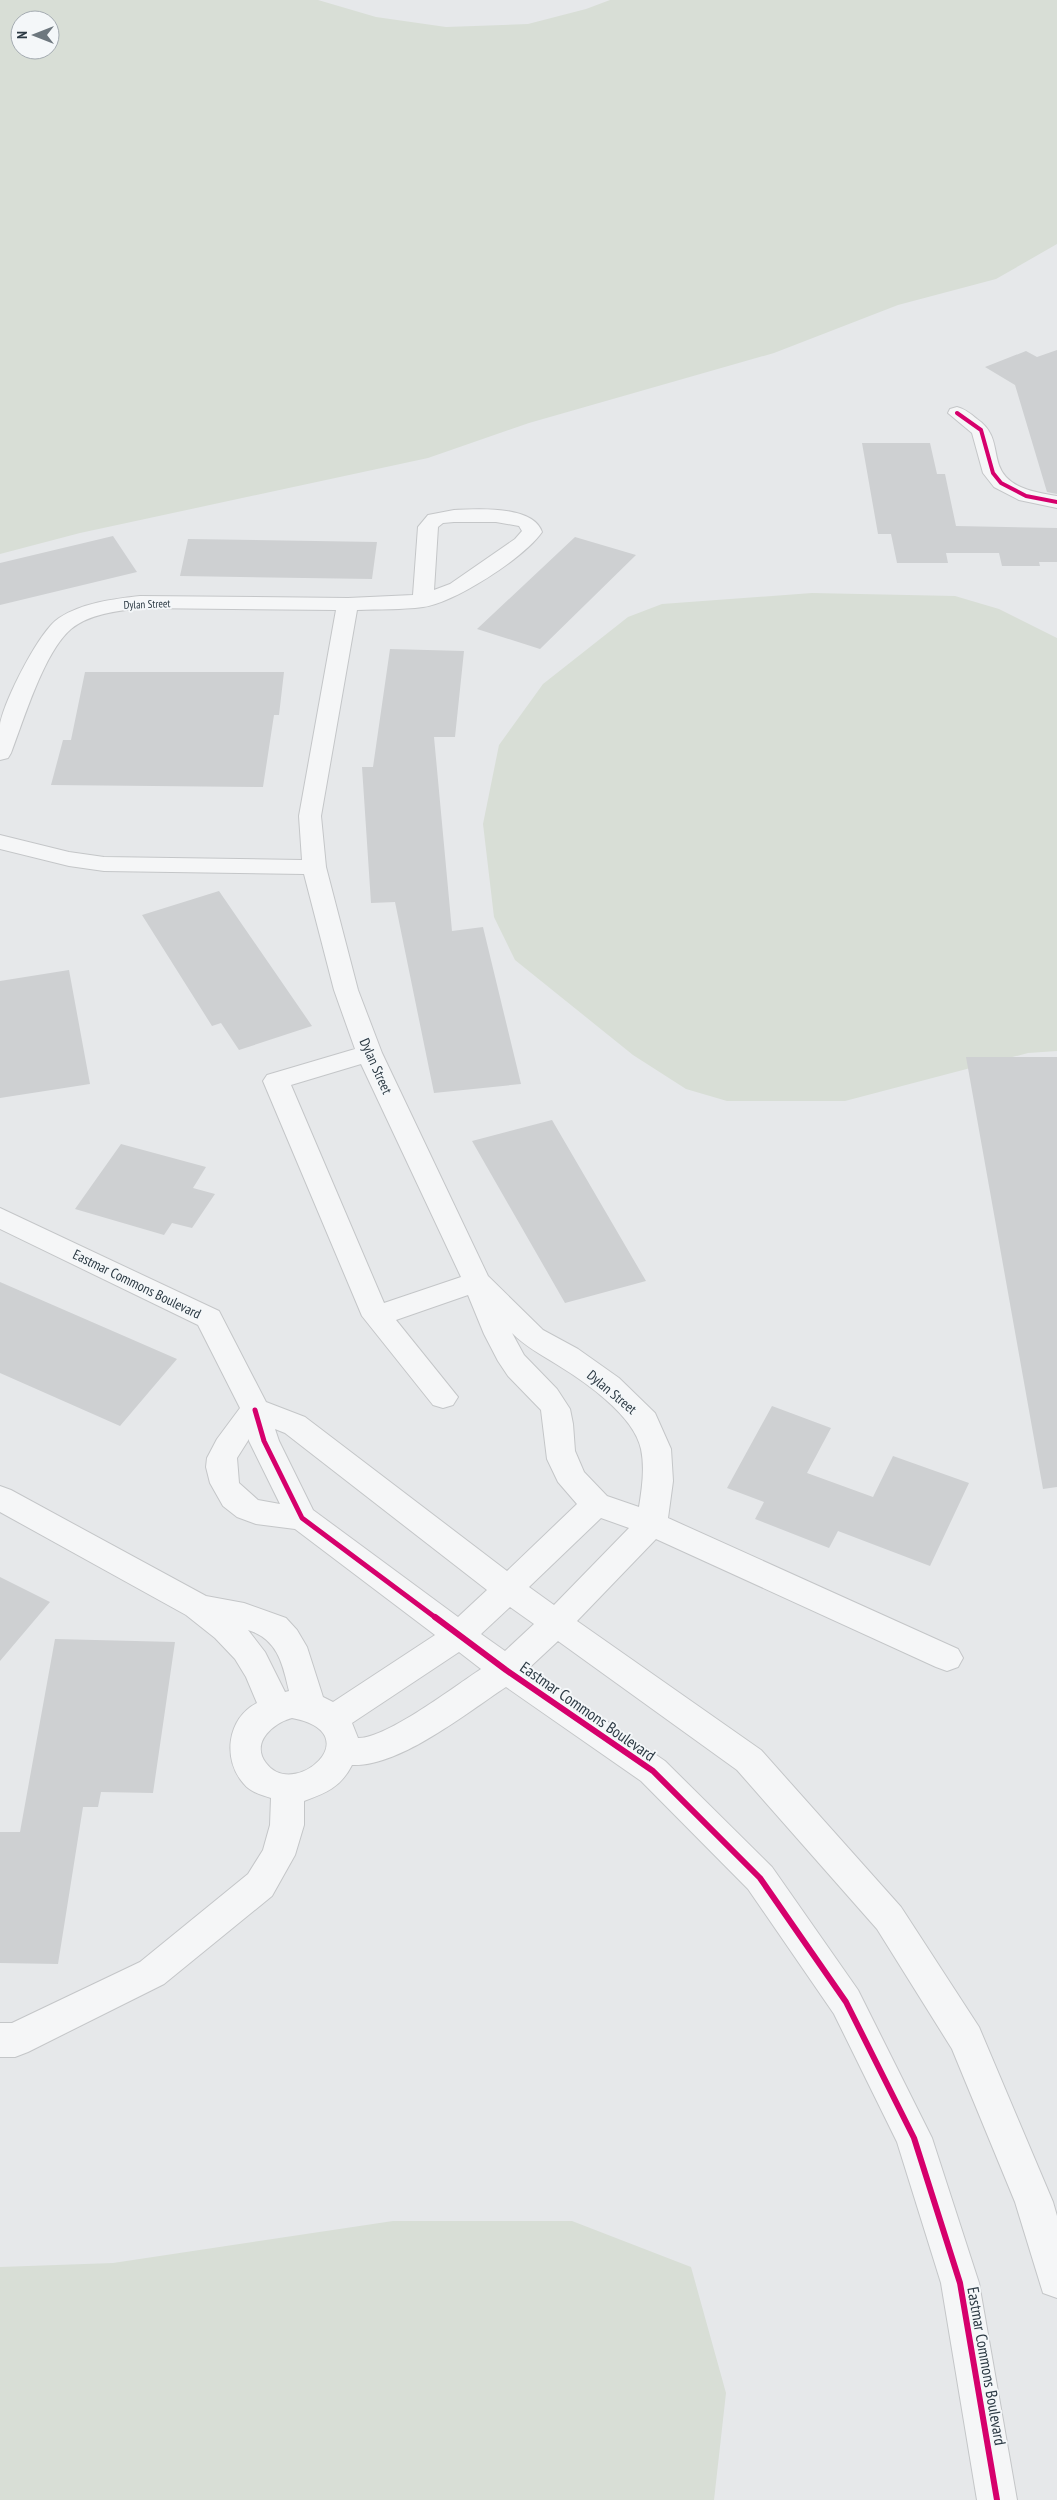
<svg xmlns="http://www.w3.org/2000/svg" width="1057" height="2500" font-family="'PT Sans Narrow',sans-serif">
  <style>
    .green { fill: #d8ded6; fill-rule: evenodd }
    .building { fill: #ced0d2 }
    .lines { fill: none; stroke-linecap: round; stroke-linejoin: round }
    .minor-casing { stroke: #c4c6c8; stroke-width: 2 }
    .minor { fill: #f5f6f7; fill-rule: evenodd }
    .cycleway-far2-casing { stroke: #f4f7f9; stroke-width: 6 }
    .cycleway-far1-casing { stroke: #f4f7f9; stroke-width: 8 }
    .cycleway-casing { stroke: #f4f7f9; stroke-width: 9 }
    .cycleway-far2 { stroke: #d6006c; stroke-width: 4 }
    .cycleway-far1 { stroke: #d6006c; stroke-width: 5 }
    .cycleway { stroke: #d6006c; stroke-width: 6 }
    .labels { text-anchor: middle; stroke-width: 4; stroke-linejoin: round; paint-order: stroke }
    .far-street-label { font-size: 11px; fill: #2c3a44; stroke: #f4f7f9 }
    .street-label { font-size: 14px; fill: #2c3a44; stroke: #f4f7f9 }
    .near-street-label { font-size: 16px; fill: #2c3a44; stroke: #f4f7f9 }
  </style>
  <rect width="100%" height="100%" fill="#e6e8ea"/>
  <path class="green" d="M0 0H318L376 17 446 27 528 24 586 9 610 0H1057V244L996 279 898 305 774 353 529 423 428 458 80 533 0 554ZM20 20H50V50H20Z
    M812 593 955 596 999 609 1057 638V1051L1028 1053 845 1101H727L686 1089 633 1055 515 960 494 917 483 824 499 745 543 684 628 617 662 604Z
    M393 2221H572L691 2267 726 2393 714 2500H0V2267L113 2263Z"/>
  <path class="building" d="M1057 350V494L1047 492 1015 385 985 367 1026 351 1037 357Z
    M862 443H930L937 474H945L956 526 1057 528V562H1039L1040 566H1002L999 553H946L948 563H897L891 534H878Z
    M113 536 137 572 0 605V563Z
    M575 537 636 555 540 649 477 629Z
    M188 539 377 542 372 579 180 576Z
    M390 649 464 651 455 737H434L452 931 483 927 521 1084 434 1093 395 902 371 903 362 767H373Z
    M85 672H284L279 715H274L263 787 51 785 63 740H71Z
    M219 891 312 1026 239 1050 221 1023 212 1026 142 915Z
    M69 970 90 1084 0 1098V981Z
    M966 1057H1057V1487L1043 1489Z
    M552 1120 646 1281 565 1303 472 1141Z
    M121 1144 206 1167 193 1188 215 1194 192 1228 172 1223 164 1235 75 1209Z
    M0 1282 177 1359 120 1426 0 1373Z
    M772 1406 831 1428 807 1473 873 1497 893 1456 969 1483 930 1566 838 1531 829 1548 755 1519 764 1502 727 1488Z
    M0 1577 50 1602 0 1661Z
    M55 1639 175 1642 153 1793 101 1792 98 1807H83L58 1964 0 1963V1832H20Z"/>
  <g class="lines">
    <defs>
      <path id="minor" d="M957 407C965 409 971 414 977 419 1002 436 990 459 1006 477 1018 490 1040 493 1057 496V508L1019 500 994 487 983 473 972 433 948 413 950 409Z
        M454 510C478 509 533 505 542 532 524 558 454 603 423 607 402 610 379 609 357 610L321 816 326 867 358 990 382 1053 488 1276 543 1330 578 1349 619 1378 655 1413 671 1449 673 1481 668 1518 958 1649 963 1658 958 1667 947 1671 936 1667 656 1539 577 1621 761 1750 901 1907 979 2027 1053 2202 1057 2216V2298L1043 2293 1015 2202 952 2049 877 1929 737 1770 558 1641 529 1668 665 1761 772 1867 858 1990 932 2138 979 2283 1017 2500H977L941 2283 897 2142 834 2014 748 1889 641 1781 506 1687C466 1713 400 1767 352 1765 341 1787 326 1793 304 1801V1825L295 1855 272 1896 164 1984 28 2052 15 2057H0V2023H12L140 1962 248 1874 263 1850 270 1825 271 1798C262 1795 250 1792 244 1784 222 1760 227 1718 257 1703L246 1677 235 1659 215 1638 186 1615 0 1512V1486L11 1490 206 1596 244 1603 286 1618 297 1630 307 1647 323 1697 333 1702 435 1635 295 1529 256 1524 237 1517 223 1506 210 1483 206 1467 207 1458 217 1439 240 1408 198 1325 0 1229V1208L219 1311 266 1402 305 1417 507 1571 577 1504 558 1482 547 1459 541 1410 508 1376 498 1361 484 1334 468 1295 396 1320 458 1397 453 1405 443 1408 433 1405 362 1316 263 1081 267 1075 355 1049 334 990 304 874 104 871 69 866 0 849V835L69 852 104 857 302 860 299 816 336 610 140 608C117 611 89 614 71 629 44 652 24 719 11 753L8 758 0 760C0 749 0 736 0 725 4 701 39 631 59 618 82 603 113 599 140 596L348 598 413 595 418 527 428 515ZM454 522H496L519 526 522 531 515 539 450 584 434 590 438 527 443 523ZM361 1064 461 1277 384 1303 291 1085ZM512 1333C525 1346 540 1354 556 1364 584 1381 634 1415 641 1449 645 1468 642 1488 639 1507L607 1496 584 1472 575 1451 573 1424 570 1409 557 1389 524 1355ZM275 1429 285 1433 487 1590 458 1617 313 1510 279 1441ZM249 1439V1441L280 1504 258 1500 239 1483 237 1458ZM601 1518 629 1528 554 1605 529 1587ZM510 1607 534 1624 505 1651 481 1634ZM248 1630C278 1639 283 1665 289 1691L285 1692 265 1652ZM459 1652 481 1669C455 1686 386 1739 358 1738L352 1723ZM292 1718C371 1733 294 1801 266 1763 250 1742 274 1723 292 1718Z"/>
    </defs>
    <use href="#minor" class="minor-casing"/>
    <use href="#minor" class="minor"/>
    <defs>
      <path id="cycleway-far2" d="M957 413 981 430 993 473 1001 483 1026 496 1057 502"/>
      <path id="cycleway-far1" d="M255 1410 264 1441 302 1518 436 1618"/>
      <path id="cycleway" d="M435 1617 506 1670 653 1771 760 1878 846 2002 914 2138 960 2283 997 2500"/>
    </defs>
    <use href="#cycleway-far2" class="cycleway-far2-casing"/>
    <use href="#cycleway-far1" class="cycleway-far1-casing"/>
    <use href="#cycleway" class="cycleway-casing"/>
    <use href="#cycleway-far2" class="cycleway-far2"/>
    <use href="#cycleway-far1" class="cycleway-far1"/>
    <use href="#cycleway" class="cycleway"/>
  </g>
  <g class="labels">
    <g class="far-street-label">
      <text transform="translate(147 604) rotate(-2)" y="4">Dylan Street</text>
    </g>
    <g class="street-label">
      <text transform="translate(376 1066) rotate(66)" y="5">Dylan Street</text>
      <text transform="translate(137 1284) rotate(26)" y="5">Eastmar Commons Boulevard</text>
      <text transform="translate(612 1392) rotate(40)" y="5">Dylan Street</text>
    </g>
    <g class="near-street-label">
      <text transform="translate(588 1711) rotate(35)" y="6">Eastmar Commons Boulevard</text>
      <text transform="translate(987 2366) rotate(80)" y="6">Eastmar Commons Boulevard</text>
    </g>
  </g>
  <g transform="translate(35 35) rotate(270)"><circle r="24" fill="#f4f7f9" stroke="#a4abb1"/>
  <path d="M0-4L9 19L0 12L-9 19Z" fill="#6d777e"/>
  <text y="-8" font-size="14" font-weight="bold" text-anchor="middle" fill="#2c3a44">N</text>
  </g>
</svg>
